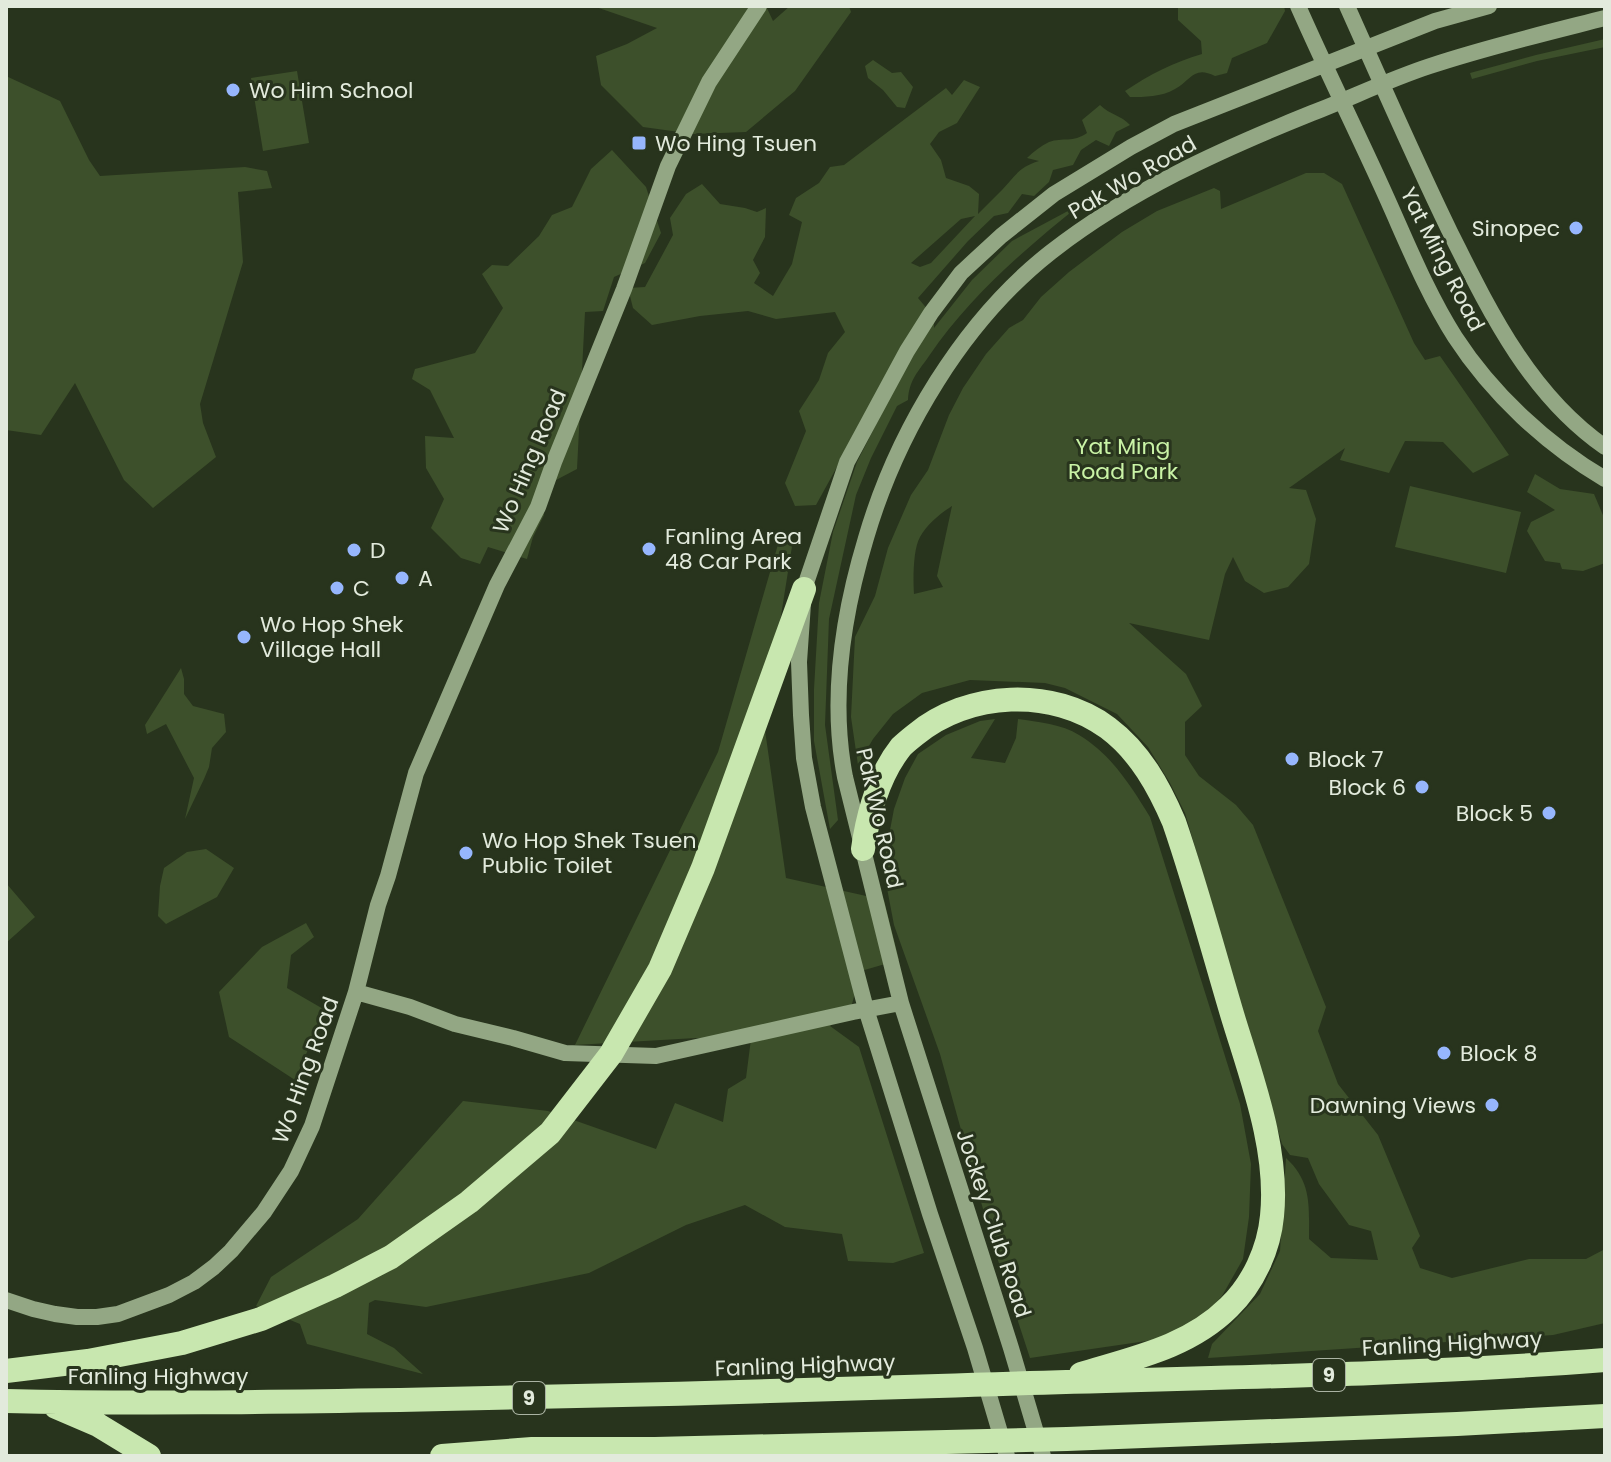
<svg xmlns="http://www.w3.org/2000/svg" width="1611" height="1462" font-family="Poppins,sans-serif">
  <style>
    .green { fill: #3d502b; fill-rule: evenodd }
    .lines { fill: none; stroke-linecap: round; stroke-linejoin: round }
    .secondary { stroke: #93a784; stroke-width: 16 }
    .highway { stroke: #c8e7af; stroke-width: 24 }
    .poi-dot { fill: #96b6fd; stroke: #28341d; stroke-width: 3 }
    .labels { text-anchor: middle; stroke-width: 6; stroke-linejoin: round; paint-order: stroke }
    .shield { fill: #28341d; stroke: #aab3a3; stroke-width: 2 }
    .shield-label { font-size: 20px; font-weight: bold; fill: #e2eadc }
    .poi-label { font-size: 22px; fill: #e2eadc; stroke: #28341d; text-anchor: start }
    .street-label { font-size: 22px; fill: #e2eadc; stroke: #28341d }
    .park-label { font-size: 22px; fill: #c9f3a6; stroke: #28341d }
  </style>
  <rect width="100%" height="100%" fill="#28341d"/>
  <path class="green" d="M593 6H766L773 21 790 6H849L851 12 795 91 746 132 694 134 643 127 601 85 596 56 627 44 657 28Z
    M1178 6H1284L1285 11 1267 43 1232 58 1227 73 1215 76C1194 65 1191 80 1175 89 1161 97 1145 97 1130 97L1125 91C1149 75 1174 62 1202 54L1201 41 1178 20Z
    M1605 39V47L1537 61 1472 79 1470 73 1536 55Z
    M873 60 892 73 901 72 913 87 905 108 897 107 883 90 868 78 865 66Z
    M297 71 309 143 263 151 251 78Z
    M6 76 60 101 89 160 100 176 245 167 267 171 272 188 238 192 243 262 200 404 203 423 216 457 153 508 124 480 75 383 41 435 6 430Z
    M964 80 980 87 957 123 939 132 930 144 941 160 946 178 969 186 979 194 978 214C986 206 994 198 1002 190 1015 176 1019 167 1039 161L1027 158C1033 152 1041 146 1049 142 1063 137 1073 143 1087 133L1082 120 1100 105C1110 115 1121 115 1130 125L1116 132 1109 146 1096 140 1081 150 1073 165 1053 170 1049 182 1034 196 1022 194 1008 213 994 216 968 241 918 298 934 317V328L972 280 1012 241 1081 204C1025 249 970 296 929 356 918 372 909 380 908 400L897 406 871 458 856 495 829 619 825 725 838 820 830 829 814 741V689L819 603 833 532 857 462 880 417 854 436 816 505 795 506 785 483 806 431 799 411 819 380 828 353 845 332 835 312 776 319 748 311 700 316 652 325 633 308 628 288 645 287 673 235 670 218 686 194 702 184 720 204 745 208 757 212 766 208 765 237 753 260 760 273 754 283 773 296 792 264 802 222 789 215 796 198 819 183 830 167 844 165 946 88 952 95ZM975 216 931 263 920 267 911 263 961 219Z
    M612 150 646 187 661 233 645 263 614 277 603 311 585 312 577 469 539 489 544 515 533 537 527 559 488 547 480 564 461 558 431 528 444 499 426 468 425 436 454 438 430 390 412 379 415 369 475 353 503 308 482 274 492 265 508 266 539 236 552 215 572 207 591 169Z
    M1306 173H1324L1342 184 1414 343 1425 360 1440 356 1509 455 1473 473 1443 442 1405 441 1389 473 1340 460 1345 448 1289 488 1306 490 1316 519 1309 564 1288 587 1264 593 1245 581 1233 557 1225 574 1209 640 1129 623 1186 674 1202 706 1185 722V755L1199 776 1236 805 1253 825 1326 1007 1318 1031 1338 1084 1378 1135 1420 1236 1412 1248 1420 1268 1452 1278 1529 1259H1586L1605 1249V1323L1553 1335 1208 1358 1212 1344 1260 1294 1280 1251 1286 1158C1312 1182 1309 1206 1309 1239L1331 1258 1378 1260 1371 1231 1349 1225 1319 1184 1308 1158 1290 1155 1282 1144 1185 813 1170 783 1148 747 1117 714 1065 688 1045 683 970 680 922 693 893 714 873 739 858 765 851 717 855 637 875 596 888 548 911 495 928 470 949 415 963 388 986 354 1009 328 1023 320 1041 297 1069 272 1122 232 1157 211 1214 188 1220 191 1221 209ZM952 506 937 576 943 587 914 594C913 580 913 549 920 537 927 524 941 513 952 506Z
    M1535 474 1560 489 1594 494 1605 520V563L1583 571 1562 569 1560 563 1545 561 1527 531 1531 522 1555 510 1527 492Z
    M1410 486 1521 512 1506 573 1395 547Z
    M781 534 793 540 764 723 786 878 884 900 899 960 861 971 852 1004 830 1026 859 1047 924 1253 893 1263 848 1261 842 1234 785 1227 745 1205 686 1225 589 1273 426 1307 375 1300 369 1303 367 1334 394 1348 423 1374 307 1344 300 1324 256 1306 271 1277 358 1219 463 1101 548 1111 656 1149 675 1103 723 1122 728 1089 746 1078 751 1039 696 1038 575 1045 718 752Z
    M181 668 184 679V694L193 706 224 714 226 732 212 748 209 767 204 779 185 819 194 778 166 724 147 734 145 725Z
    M995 719 971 758 1005 763 1016 738 1018 719C1038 722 1062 724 1079 735 1111 754 1131 786 1150 817L1240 1104 1251 1164 1249 1217 1243 1259 1222 1296 1198 1322 1167 1338 1030 1358 993 1245 940 1054 894 925 886 883V851L894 809 905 778 918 754 946 735 980 721Z
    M206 849 234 868 217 897 166 924 158 916 160 886 164 868 187 852Z
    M6 883 35 917 6 943Z
    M306 923 314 937 291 955 287 988 325 1010 295 1080 229 1037 219 992 262 947Z"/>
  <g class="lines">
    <path class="secondary" d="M1298 6C1324 65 1353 124 1380 183 1404 235 1425 290 1455 337 1492 394 1547 445 1605 479
      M1347 6C1381 82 1414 158 1450 232 1490 312 1530 395 1605 447
      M356 992 410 1007 455 1024 513 1038 565 1053 656 1056 853 1012 901 1003
      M6 1300 33 1309 55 1314 77 1317H97L118 1314 169 1295 194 1282 214 1267 231 1251 264 1212 291 1171 312 1126 356 992 378 905 388 876 416 773 497 585 538 507 554 462 624 289 668 166 709 82 759 6
      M1007 1456 975 1348 930 1214 866 1009 813 807 804 758 801 715 799 662 804 589 847 462 907 351 931 313 961 273 1001 236 1054 194 1131 147 1174 124 1435 21 1489 6
      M1043 1456 1011 1348 901 1003 845 777C830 699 843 614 866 538 897 432 963 321 1051 252 1129 191 1220 150 1312 113 1351 98 1390 79 1430 66 1487 47 1546 33 1605 18"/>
    <path class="highway" d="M863 849C868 814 878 776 901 747 905 743 910 739 915 735 968 691 1053 687 1108 728 1140 752 1159 787 1174 822 1196 886 1213 950 1232 1014 1251 1077 1279 1149 1272 1216 1269 1249 1253 1284 1229 1307 1189 1347 1134 1358 1081 1374
      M6 1371 88 1361 182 1343 261 1319 335 1286 391 1257 469 1202 550 1133 611 1054 660 969 703 868 804 589
      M6 1401C137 1404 269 1402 400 1400 579 1397 759 1392 938 1386 1161 1378 1383 1377 1605 1360
      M56 1407 98 1425 149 1456
      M442 1456 532 1449H655L1067 1439 1457 1424 1605 1416"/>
  </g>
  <g class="poi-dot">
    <circle cx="233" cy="90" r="8"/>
    <rect x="631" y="135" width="16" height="16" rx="4"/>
    <circle cx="1576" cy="228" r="8"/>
    <circle cx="649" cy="549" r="8"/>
    <circle cx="354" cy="550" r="8"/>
    <circle cx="402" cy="578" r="8"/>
    <circle cx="337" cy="588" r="8"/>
    <circle cx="244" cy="637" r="8"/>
    <circle cx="1292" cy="759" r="8"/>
    <circle cx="1422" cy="787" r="8"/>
    <circle cx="1549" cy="813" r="8"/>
    <circle cx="466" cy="853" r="8"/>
    <circle cx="1444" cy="1053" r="8"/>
    <circle cx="1492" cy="1105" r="8"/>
  </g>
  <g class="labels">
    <g class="shield">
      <rect x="1313" y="1359" width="32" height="32" rx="6"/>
      <rect x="513" y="1382" width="32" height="32" rx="6"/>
    </g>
    <g class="shield-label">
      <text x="1329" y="1382">9</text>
      <text x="529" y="1405">9</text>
    </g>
    <g class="poi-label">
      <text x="249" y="98">Wo Him School</text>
      <text x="655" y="151">Wo Hing Tsuen</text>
      <text x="1560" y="236" text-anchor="end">Sinopec</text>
      <text x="665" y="544">Fanling Area<tspan x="665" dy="25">48 Car Park</tspan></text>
      <text x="370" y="558">D</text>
      <text x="418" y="586">A</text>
      <text x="353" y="596">C</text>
      <text x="260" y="632">Wo Hop Shek<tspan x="260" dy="25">Village Hall</tspan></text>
      <text x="1308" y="767">Block 7</text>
      <text x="1406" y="795" text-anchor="end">Block 6</text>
      <text x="1533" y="821" text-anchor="end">Block 5</text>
      <text x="482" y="848">Wo Hop Shek Tsuen<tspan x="482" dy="25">Public Toilet</tspan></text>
      <text x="1460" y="1061">Block 8</text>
      <text x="1476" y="1113" text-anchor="end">Dawning Views</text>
    </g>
    <g class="street-label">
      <text transform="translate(1132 177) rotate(-30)" y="8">Pak Wo Road</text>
      <text transform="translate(1443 259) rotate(63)" y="8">Yat Ming Road</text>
      <text transform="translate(529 461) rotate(-67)" y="8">Wo Hing Road</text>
      <text transform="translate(880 818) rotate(77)" y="8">Pak Wo Road</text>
      <text transform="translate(305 1070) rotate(-70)" y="8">Wo Hing Road</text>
      <text transform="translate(994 1223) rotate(72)" y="8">Jockey Club Road</text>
      <text transform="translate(1452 1343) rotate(-3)" y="8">Fanling Highway</text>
      <text transform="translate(805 1365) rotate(-2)" y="8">Fanling Highway</text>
      <text x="158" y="1384">Fanling Highway</text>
    </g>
    <g class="park-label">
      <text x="1123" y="454">Yat Ming<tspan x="1123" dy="25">Road Park</tspan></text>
    </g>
  </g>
  <rect width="1611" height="1462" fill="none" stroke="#e2eadc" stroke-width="16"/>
</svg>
